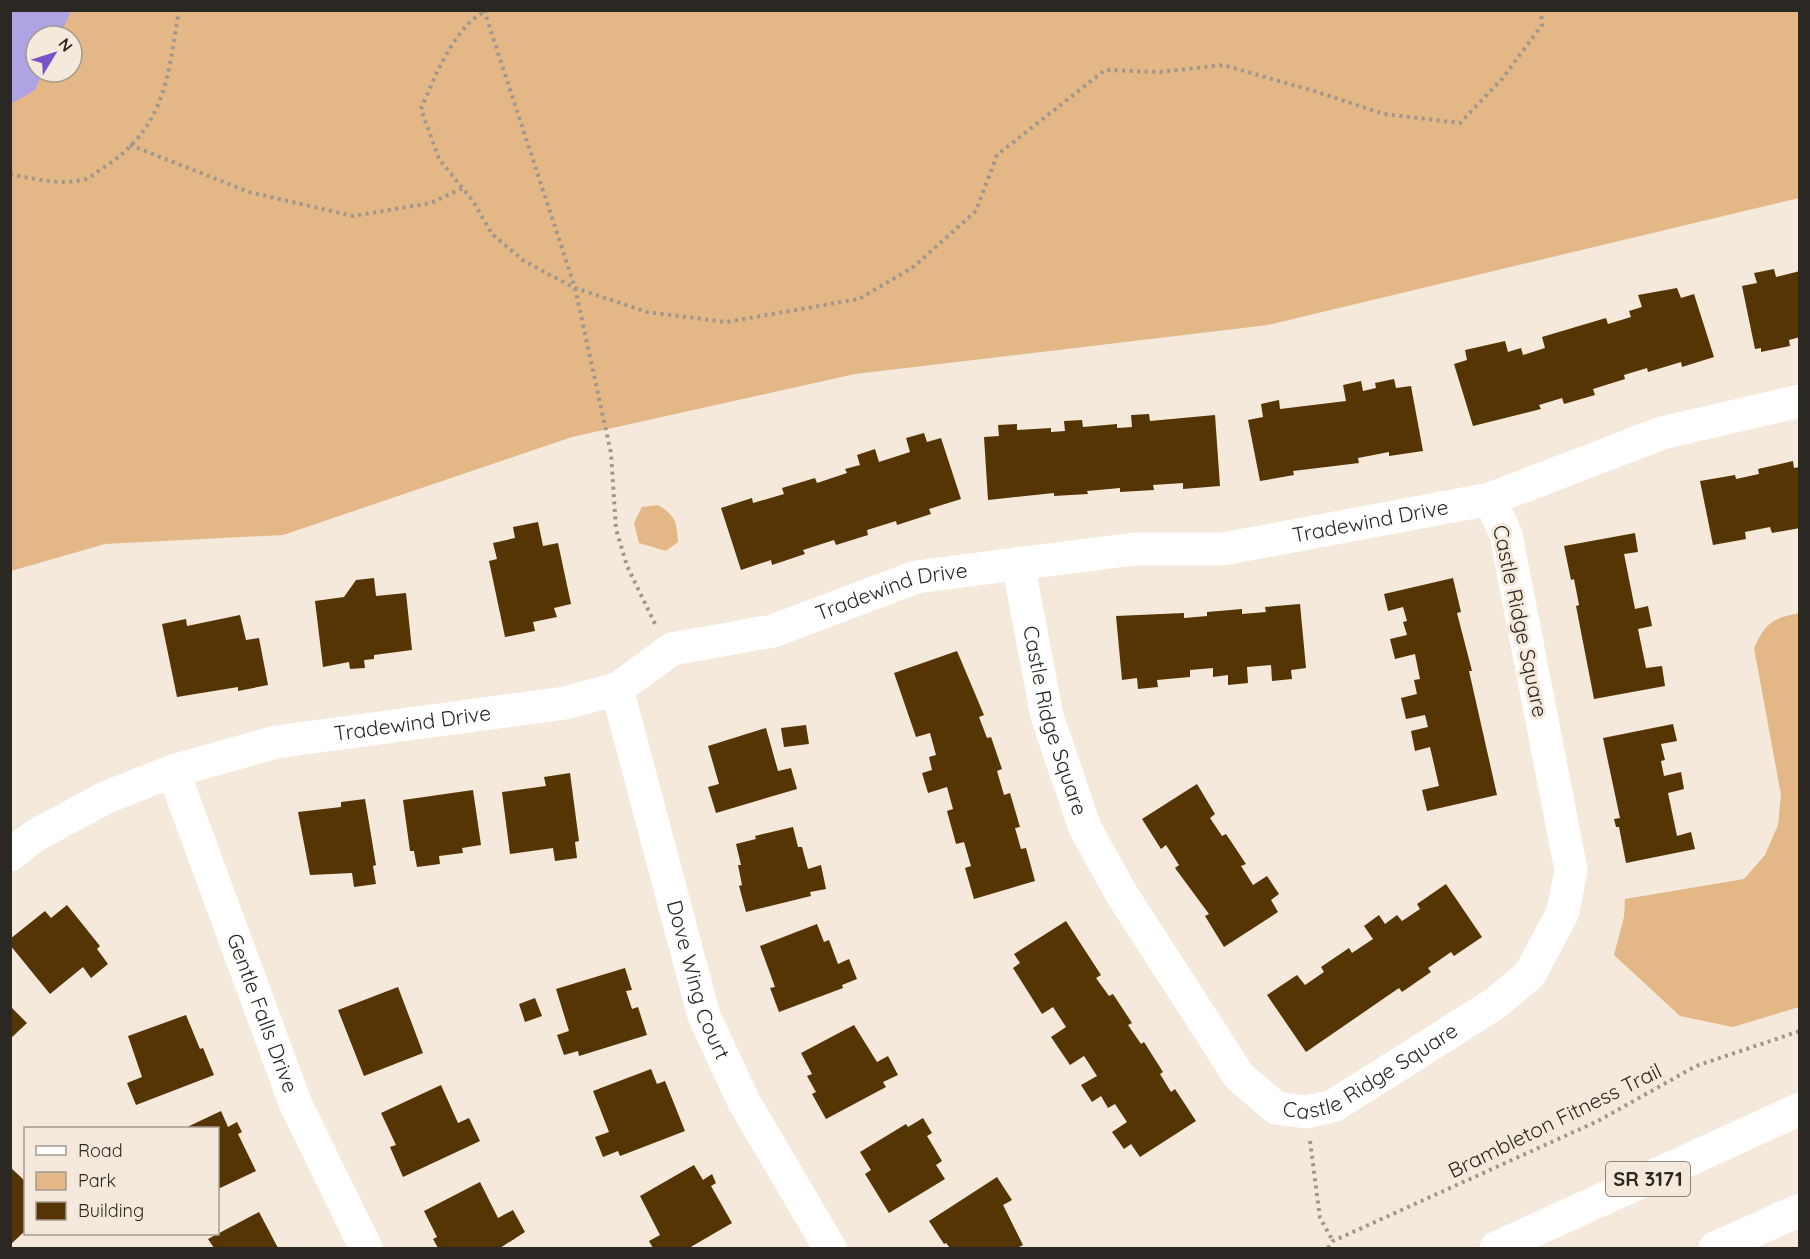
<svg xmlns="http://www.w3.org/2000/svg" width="1810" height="1259" font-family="Quicksand,sans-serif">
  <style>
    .green { fill: #e3b886; fill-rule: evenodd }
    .water { fill: #b0a3e4 }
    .building { fill: #553503 }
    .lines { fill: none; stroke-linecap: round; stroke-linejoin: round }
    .path { stroke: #9f978d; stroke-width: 4; stroke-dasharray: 3 4.5; stroke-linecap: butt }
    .minor { stroke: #fff; stroke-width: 33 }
    .primary { stroke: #fff; stroke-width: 33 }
    .labels { text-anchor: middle; stroke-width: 6; stroke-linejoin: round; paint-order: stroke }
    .shield { fill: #f4e9db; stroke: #67615a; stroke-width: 1.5 }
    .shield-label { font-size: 20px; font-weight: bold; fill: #2b2722 }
    .street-label { font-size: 21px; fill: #2b2722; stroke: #f4e9db }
  </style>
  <rect width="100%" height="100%" fill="#f4e9db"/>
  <path class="green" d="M10 11H1799V198L1268 325 855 374 572 437 283 535 105 544 11 571ZM36 36H72V72H36Z
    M658 505C675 515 677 522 678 542L666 551 639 543 634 523 642 507Z
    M1799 613V1007L1733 1027 1680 1016 1614 955 1624 917 1625 899 1744 879 1765 855 1778 825 1781 795 1754 648C1766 622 1772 619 1799 613Z"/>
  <path class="water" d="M11 10 71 11 60 36H36V72H43L35 90 11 104Z"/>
  <path class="building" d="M1774 269 1776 277 1800 271V337L1789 340 1790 346 1761 352V348L1755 349 1742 286 1757 283 1754 273Z
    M1677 288 1681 298 1694 294 1714 357 1682 367 1681 362 1648 372 1647 368 1624 375 1625 379 1593 389 1595 395 1564 404 1562 398 1539 405 1541 409 1473 426 1454 364 1467 360 1465 350 1505 341 1508 352 1521 348 1523 355 1545 348 1542 337 1606 318 1608 324 1631 317 1629 311 1642 307 1638 295Z
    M1394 379 1396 388 1411 386 1423 451 1389 456V452L1358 458 1359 463 1293 471 1294 475 1260 481 1248 420 1263 417 1261 404 1279 400 1280 409 1346 401 1343 385 1361 381 1363 391 1376 388 1375 383Z
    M1149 414 1150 421 1215 415 1220 486 1183 489V483L1153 485 1154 490 1120 492V488L1087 491 1088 494 1054 496V493L988 500 984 437 999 436 998 425 1017 424V430L1051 428V432L1065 431 1064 421 1082 420 1083 427 1117 424V428L1132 427 1131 415Z
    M924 433 927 442 941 438 961 499 929 509 931 514 897 525 896 521 867 530 868 535 836 545 834 540 803 550 805 554 772 565 771 560 741 570 721 508 752 498 753 503 784 494 782 488 815 478 817 483 847 473 845 469 860 465 857 455 875 449 879 462 910 452 906 438Z
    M1793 461 1794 468 1800 467V528L1772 533 1770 527 1745 532 1746 539 1713 545 1700 481 1735 475 1736 479 1759 474 1758 469Z
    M538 522 543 546 558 543 571 604 554 608 557 617 533 622 535 631 505 637 489 561 497 559 493 543 515 538 513 527Z
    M1635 533 1638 552 1624 554 1635 609 1648 606 1652 626 1638 629 1646 668 1662 666 1665 686 1594 699 1576 606 1579 605 1574 579 1571 580 1564 546Z
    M374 578 376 596 406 593 412 650 374 655V659L364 660 365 668 350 669 349 662 323 667 315 601 344 597 356 580Z
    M1453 578 1461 612 1457 613 1472 671H1469L1497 795 1427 811 1422 790 1439 786 1430 747 1415 751 1411 731 1428 727 1425 715 1406 719 1401 698 1417 694 1414 680 1420 679 1415 654 1395 659 1390 639 1407 635 1403 622 1407 621 1403 607 1388 611 1384 594Z
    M1300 604 1306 668 1291 670 1292 679 1272 681 1271 665 1247 667 1248 683 1228 685V675L1213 677V668L1190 670V677L1157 680 1158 687 1138 689 1137 678 1122 680 1116 616 1184 613V618L1207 616V612L1242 609V614L1266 612 1265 607Z
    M240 615 246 640 259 638 268 685 238 691V687L177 697 162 624 186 619 187 626Z
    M957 651 984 715 979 717 987 738 991 737 1002 769 997 771 1004 795 1010 793 1020 827 1015 828 1021 849 1026 848 1035 881 974 899 965 868 971 866 964 842 956 844 947 811 953 809 947 787 928 793 922 773 932 770 929 757 936 755 930 733 916 737 894 673Z
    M1673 724 1677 741 1661 744 1665 760 1661 761 1664 776 1681 772 1684 789 1668 793 1677 836 1691 832 1695 849 1626 863 1619 827H1616L1614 819 1620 818 1603 738Z
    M806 725 809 744 784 747 781 728Z
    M766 728 778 771 791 768 797 789 716 813 708 787 719 784 708 746Z
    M570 773 579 841 575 842 577 858 555 861 553 848 510 854 502 792 546 786 544 777Z
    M1197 784 1215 814 1210 818 1222 836 1226 834 1246 864 1241 866 1253 885 1267 876 1279 894 1271 900 1278 912 1224 947 1205 916 1209 914 1175 868 1179 865 1166 845 1161 849 1142 819Z
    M473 790 481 845 462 848 463 853 439 856 440 864 417 867 414 851H410L403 800Z
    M365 799 376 865 373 866 376 884 354 887 352 873 310 875 298 812 341 807V802Z
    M793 827 798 847H802L808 869 821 865 826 889 810 892 811 896 746 912 739 886 742 885 738 865H741L736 844 756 839 755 836Z
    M1446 884 1482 937 1454 956 1451 952 1428 968 1431 972 1402 992 1399 988 1306 1052 1267 995 1297 975 1305 985 1324 972 1321 967 1349 948 1352 953 1373 939 1364 926 1379 915 1385 924 1397 915 1402 921 1420 909 1417 904Z
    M67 905 100 946 97 949 108 964 91 978 83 967 50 994 10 945V939L45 911 51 918Z
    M1066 921 1101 975 1096 978 1109 996 1113 994 1132 1023 1128 1025 1141 1044 1144 1042 1163 1072 1160 1074 1171 1092 1175 1089 1196 1121 1140 1157 1131 1144 1124 1149 1112 1132 1127 1122 1115 1104 1108 1108 1101 1096 1092 1102 1081 1085 1097 1076 1084 1056 1070 1065 1051 1037 1066 1027 1053 1007 1042 1014 1013 968 1020 963 1014 954Z
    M817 924 824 942 829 940 838 964 849 959 857 979 842 985 843 988 779 1012 770 988 775 987 760 946Z
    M625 968 632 990 626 991 632 1009 638 1007 647 1035 579 1056 578 1051 564 1055 557 1035 569 1031 556 989Z
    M398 987 423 1053 364 1076 338 1010Z
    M535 998 542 1016 525 1022 519 1004Z
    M10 1006 27 1023 10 1039Z
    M186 1015 200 1049 203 1048 214 1075 136 1105 127 1083 142 1077 128 1036Z
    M854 1025 877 1062 888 1056 898 1075 883 1082 886 1087 826 1119 812 1094 816 1092 807 1076 812 1074 801 1053Z
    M651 1069 657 1084 665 1081 685 1131 620 1156 618 1151 603 1157 595 1137 609 1132 593 1091Z
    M441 1085 458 1123 469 1118 480 1141 403 1177 390 1147 396 1145 381 1113Z
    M221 1111 228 1127 237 1122 242 1132 238 1134 256 1171 218 1189V1128H185Z
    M923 1118 932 1133 927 1136 942 1161 936 1165 945 1179 889 1213 865 1174 871 1170 860 1152 906 1124 908 1127Z
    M694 1165 703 1180 712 1174 716 1183 711 1186 732 1223 689 1248H653L649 1241 660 1235 640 1196Z
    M10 1167 26 1182V1230L10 1245Z
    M997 1177 1012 1200 1003 1205 1023 1245 1017 1248H950L946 1243 944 1244 929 1221Z
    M480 1182 498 1218 513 1210 525 1232 500 1248H438L433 1239 437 1237 424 1211Z
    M259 1212 278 1248H214L208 1239Z"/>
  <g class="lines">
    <path class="path" d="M484 10 575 288 611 453 616 529 627 566 655 624
      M489 10C457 20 433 80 421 109L439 159 473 201 492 234 524 261 575 288 647 312 726 322 859 299 912 268 976 211 997 155 1105 70 1160 72 1223 65 1314 91 1384 114 1460 123 1502 79 1542 25 1541 10
      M130 145 249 192 353 216 431 203 463 188
      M10 174C34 179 58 185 83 180 91 178 99 170 106 166 166 126 168 75 179 10
      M1310 1141 1320 1218 1333 1241
      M1328 1248 1333 1241 1598 1121 1696 1066 1800 1031"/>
    <g class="minor">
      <path id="s1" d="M1018 563 1047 716 1085 828 1121 893 1239 1076 1276 1108 1306 1112 1333 1106 1496 1003 1530 974 1563 912 1571 870 1506 535 1490 499"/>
      <path id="s2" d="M617 689 704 1016 744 1102 830 1248"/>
      <path id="s3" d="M173 771 296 1105 366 1248"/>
      <path id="s4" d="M10 855 36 835 107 797 173 771 276 742 565 703 617 689 672 649 773 631 916 577 1134 549H1223L1490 499 1662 433 1800 401"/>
    </g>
    <path class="primary" d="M1496 1248 1800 1109
      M1715 1248 1800 1210"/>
  </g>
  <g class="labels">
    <rect class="shield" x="1606" y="1162" width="84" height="34" rx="4.5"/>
    <g class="shield-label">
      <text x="1648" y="1186">SR 3171</text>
    </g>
    <g class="street-label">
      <text dy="7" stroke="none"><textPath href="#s4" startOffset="1419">Tradewind Drive</textPath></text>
      <text dy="7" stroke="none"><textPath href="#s4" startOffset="933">Tradewind Drive</textPath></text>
      <text transform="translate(1520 621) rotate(78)" y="7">Castle Ridge Square</text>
      <text dy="7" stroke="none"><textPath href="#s1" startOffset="162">Castle Ridge Square</textPath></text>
      <text dy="7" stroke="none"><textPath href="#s4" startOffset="429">Tradewind Drive</textPath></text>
      <text dy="7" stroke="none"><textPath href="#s2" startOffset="302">Dove Wing Court</textPath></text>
      <text dy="7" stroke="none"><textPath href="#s3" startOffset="258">Gentle Falls Drive</textPath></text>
      <text dy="7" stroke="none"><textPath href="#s1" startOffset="720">Castle Ridge Square</textPath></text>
      <text transform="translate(1555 1121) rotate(-26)" y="7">Brambleton Fitness Trail</text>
    </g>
  </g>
  <rect width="1810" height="1259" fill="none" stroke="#2b2722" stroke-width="24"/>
  <rect x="24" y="1127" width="195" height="108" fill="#f4e9db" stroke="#a49b91" stroke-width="1.5"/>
  <rect x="36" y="1146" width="30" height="9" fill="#ffffff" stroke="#a49b91" stroke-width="1.5"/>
  <text x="78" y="1157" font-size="18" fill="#2b2722">Road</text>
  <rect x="36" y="1172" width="30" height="18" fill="#e3b886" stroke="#a49b91" stroke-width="1.5"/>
  <text x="78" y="1187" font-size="18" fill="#2b2722">Park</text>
  <rect x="36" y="1202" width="30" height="18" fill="#553503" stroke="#a49b91" stroke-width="1.5"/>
  <text x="78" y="1217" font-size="18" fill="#2b2722">Building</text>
  <g transform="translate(54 54) rotate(52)"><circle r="28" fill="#f4e9db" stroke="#a49b91" stroke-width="1.5"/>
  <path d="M0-4.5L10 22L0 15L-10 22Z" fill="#7652cb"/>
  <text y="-9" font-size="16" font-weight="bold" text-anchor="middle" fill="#2b2722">N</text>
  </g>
</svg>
